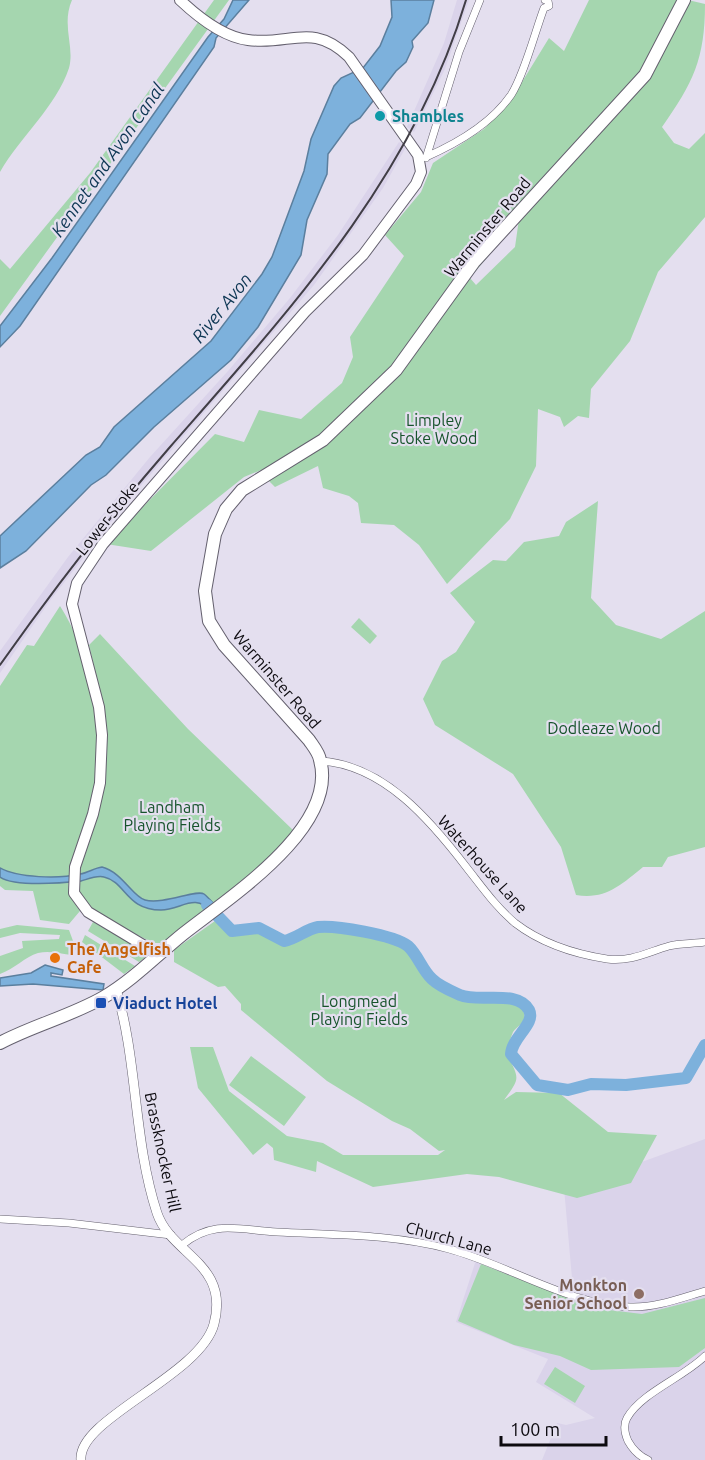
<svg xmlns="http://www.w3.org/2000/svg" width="705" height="1460" font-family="Ubuntu,sans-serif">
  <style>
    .built { fill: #dad3ea }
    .green { fill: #a5d6af; fill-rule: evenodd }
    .water { fill: #7db1dc; stroke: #5b7f9e; stroke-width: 1.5 }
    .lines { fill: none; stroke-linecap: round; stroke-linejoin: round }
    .river { stroke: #7db1dc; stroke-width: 12 }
    .minor-casing { stroke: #64606e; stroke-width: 8 }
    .tertiary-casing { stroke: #64606e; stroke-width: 10 }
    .secondary-casing { stroke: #64606e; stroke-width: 12 }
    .trunk-casing { stroke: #64606e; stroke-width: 14 }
    .minor { stroke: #fff; stroke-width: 7 }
    .tertiary { stroke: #fff; stroke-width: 9 }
    .secondary { stroke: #fff; stroke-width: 10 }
    .trunk { stroke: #fff; stroke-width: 12 }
    .rail { stroke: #413e46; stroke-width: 2 }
    .culture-dot { fill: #0f9aa8; stroke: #e4dfef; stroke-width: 2 }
    .food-dot { fill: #e8710a; stroke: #e4dfef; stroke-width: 2 }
    .transit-dot { fill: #1a4fb4; stroke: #e4dfef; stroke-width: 2 }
    .education-dot { fill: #8d6e63; stroke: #e4dfef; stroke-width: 2 }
    .labels { text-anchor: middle; stroke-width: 4.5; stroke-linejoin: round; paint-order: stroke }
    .culture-label { font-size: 16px; font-weight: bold; fill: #0d838f; stroke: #e4dfef; text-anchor: start }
    .street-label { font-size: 16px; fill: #0c0a0f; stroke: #e4dfef }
    .park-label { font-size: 16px; fill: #17542c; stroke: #e4dfef }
    .food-label { font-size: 16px; font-weight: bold; fill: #c56008; stroke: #e4dfef; text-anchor: start }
    .transit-label { font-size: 16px; font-weight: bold; fill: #164399; stroke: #e4dfef; text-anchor: start }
    .education-label { font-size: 16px; font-weight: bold; fill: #785e54; stroke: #e4dfef; text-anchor: end }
    .water-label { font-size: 18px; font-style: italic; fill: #0d3653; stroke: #e4dfef }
  </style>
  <rect width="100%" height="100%" fill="#e4dfef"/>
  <path class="built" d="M457 0H469L445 69 414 132 407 127 444 43Z
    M399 142 406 147 383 188 314 285 126 503 49 602 0 673V651L68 557 150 457 228 371 290 298 338 235Z
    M705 1139V1460H542L557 1423 566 1425 595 1418 536 1382 548 1359 456 1322 476 1260 571 1299 573 1289 563 1177 639 1163Z"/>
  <path class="green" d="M0 0H72C61 25 75 47 69 68 56 107 20 137 0 172Z
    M214 0H229L0 316V259L10 269 90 173Z
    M589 0H688L705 4C705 59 693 83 662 127L674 143 689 149 705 133V217L658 272 630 341 591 389 589 418 578 416 564 427 560 417 538 409 536 466 510 519 447 584 419 545 394 525 361 523 358 503 349 496 323 488 318 466 275 487 268 480 278 463 244 477 151 551 106 544 215 434 244 442 259 410 301 419 342 383 353 357 350 337 404 256 385 235 421 192 433 163 484 129 511 100 549 38 564 51ZM519 219 515 247 476 285 470 278Z
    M598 501 591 598 616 625 661 639 705 611V847L668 857 662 867H643C621 885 605 900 576 895L561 847 513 774 435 725 423 699 442 661 456 652 475 622 450 593 493 560 506 561 524 542 559 536 566 522Z
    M60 606C89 651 100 714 98 768 97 782 94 799 90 813 84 834 65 871 69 892 70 898 77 906 80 911L69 924 40 920 33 891 5 890 0 886V686L27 645 34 646Z
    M359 618 377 636 370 644 351 627Z
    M100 634 188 729 294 831C261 876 207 909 163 943H153C136 933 93 916 83 900 67 876 91 842 96 817 110 756 104 706 89 645Z
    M215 921 234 936 260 933 290 945 305 934 322 927 404 943C422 970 433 992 468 1000 480 1003 521 998 524 1013 526 1023 518 1025 513 1032 510 1039 508 1047 507 1054 519 1079 521 1077 504 1100L516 1092 559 1093 608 1132 657 1135 631 1183 577 1198 499 1177 467 1174 373 1187 317 1161 316 1172 274 1160 273 1148 267 1143 253 1155 198 1088 190 1047H213L229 1091 287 1136 323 1143 343 1155H438L445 1150 439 1151 410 1129 392 1121 327 1081 241 1010V1004L225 986 218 987 174 962V950Z
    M93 922 142 950 146 957 139 962 88 931Z
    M17 925 69 930 76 949 72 955C61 954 50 950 38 953 25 957 14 969 0 974V956L23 948 22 941 59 939 60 935 20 933 0 938V929Z
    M85 935 135 966 124 974 82 942Z
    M251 1056 306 1097 284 1126 229 1085Z
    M481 1264 593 1308 642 1314 705 1298V1348L679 1367 591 1370 560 1356 514 1345 458 1321Z
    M555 1367 585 1386 575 1403 544 1384Z"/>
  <path class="water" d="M233 0H249L216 38 214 47 20 326 0 347V326L52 258 208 37 224 19Z
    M391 0H434L428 23 412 41 413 47 406 62 396 71 360 118 350 124 328 154 327 174 307 220 301 255 258 327 231 360 154 427 106 475 91 485 26 551 0 568V536L86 455 100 447 114 427 211 341 262 274 272 257 304 171 311 139 334 86 341 78 363 68 380 46 392 17Z
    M102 867C122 872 133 897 145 900 163 905 197 889 204 894 208 897 213 903 217 907L211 912C195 892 181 910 161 910 126 910 126 882 104 877 97 875 88 879 81 881 63 883 14 887 0 877V868C18 878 59 879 80 874 88 873 94 868 102 867Z
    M45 965 63 970 62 975 51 973V976L104 984 103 990 33 984 0 986V978L31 973Z"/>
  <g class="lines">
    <path class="river" d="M207 905 232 931 259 928 284 941C296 939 306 929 318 927 335 925 394 935 408 946 418 955 422 970 432 979 439 986 451 991 460 995 480 1003 517 989 529 1010 536 1024 512 1037 511 1054L537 1085 568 1090 591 1084 626 1085 686 1078 705 1045"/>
    <defs>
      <path id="minor" d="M426 157C458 143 491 124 511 95 524 75 535 32 544 8L549 6 548 1 545 0
        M426 158 459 52 480 0
        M321 761C384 765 431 821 467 868 482 887 496 907 515 923 541 943 575 954 607 959 631 962 648 952 669 946 680 943 694 944 705 942
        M0 1219 69 1223 171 1235
        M182 1245C213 1219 240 1230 277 1232 335 1235 392 1234 449 1249 508 1265 569 1305 630 1307 655 1308 681 1298 705 1291
        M648 1460C639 1456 633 1450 628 1441 625 1434 623 1425 627 1418 641 1393 684 1377 705 1356"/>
      <path id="tertiary" d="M81 1460C77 1419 200 1376 214 1324 230 1263 171 1255 157 1213 133 1140 138 1061 116 989"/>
      <path id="secondary" d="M158 954 88 912 74 893 75 867 93 814 100 783 102 735 99 707 72 604 77 583 103 544 305 312 363 255 416 184 421 172 418 155 349 57C312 21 290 46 248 40 223 37 197 16 180 0"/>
      <path id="trunk" d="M0 1043C34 1025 71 1016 104 997 133 980 157 955 183 934 227 899 339 828 320 760 319 753 313 746 309 740L224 645 209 621 205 591 215 534 226 509 242 490 323 440 396 370 474 262 645 75 684 0"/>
    </defs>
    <use href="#minor" class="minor-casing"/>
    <use href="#tertiary" class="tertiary-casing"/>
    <use href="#secondary" class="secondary-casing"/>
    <use href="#trunk" class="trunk-casing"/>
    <use href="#minor" class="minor"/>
    <use href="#tertiary" class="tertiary"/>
    <use href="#secondary" class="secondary"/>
    <use href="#trunk" class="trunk"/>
    <path class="rail" d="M0 665C53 590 109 517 170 447 289 311 413 177 466 0"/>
  </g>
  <circle class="culture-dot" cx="380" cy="116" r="6"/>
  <circle class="food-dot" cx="55" cy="958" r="6"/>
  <rect class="transit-dot" x="95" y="997" width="12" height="12" rx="3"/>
  <circle class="education-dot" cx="639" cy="1294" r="6"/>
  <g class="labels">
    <g class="culture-label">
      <text x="392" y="122">Shambles</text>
    </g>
    <g class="street-label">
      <text transform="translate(487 227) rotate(-50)" y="6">Warminster Road</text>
      <text transform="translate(107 518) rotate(-51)" y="6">Lower Stoke</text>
      <text transform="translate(277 679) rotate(49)" y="6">Warminster Road</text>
      <text transform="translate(483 864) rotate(48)" y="6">Waterhouse Lane</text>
      <text transform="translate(163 1152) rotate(78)" y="6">Brassknocker Hill</text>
      <text transform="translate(449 1238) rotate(15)" y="6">Church Lane</text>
    </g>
    <g class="park-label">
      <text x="434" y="426">Limpley<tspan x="434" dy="18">Stoke Wood</tspan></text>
      <text x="604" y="734">Dodleaze Wood</text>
      <text x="172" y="813">Landham<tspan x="172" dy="18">Playing Fields</tspan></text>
      <text x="359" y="1007">Longmead<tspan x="359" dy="18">Playing Fields</tspan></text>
    </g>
    <g class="food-label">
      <text x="67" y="955">The Angelfish<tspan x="67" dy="18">Cafe</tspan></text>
    </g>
    <g class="transit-label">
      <text x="113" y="1009">Viaduct Hotel</text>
    </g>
    <g class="education-label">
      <text x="627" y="1291">Monkton<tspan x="627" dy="18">Senior School</tspan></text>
    </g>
    <g class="water-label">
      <text transform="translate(108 160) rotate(-55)" y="6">Kennet and Avon Canal</text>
      <text transform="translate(222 308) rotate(-51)" y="6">River Avon</text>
    </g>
  </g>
  <path d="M501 1436v9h105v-9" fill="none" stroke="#0c0a0f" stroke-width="3"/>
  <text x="510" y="1436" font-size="18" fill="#0c0a0f" stroke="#e4dfef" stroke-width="4.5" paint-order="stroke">100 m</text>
</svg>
